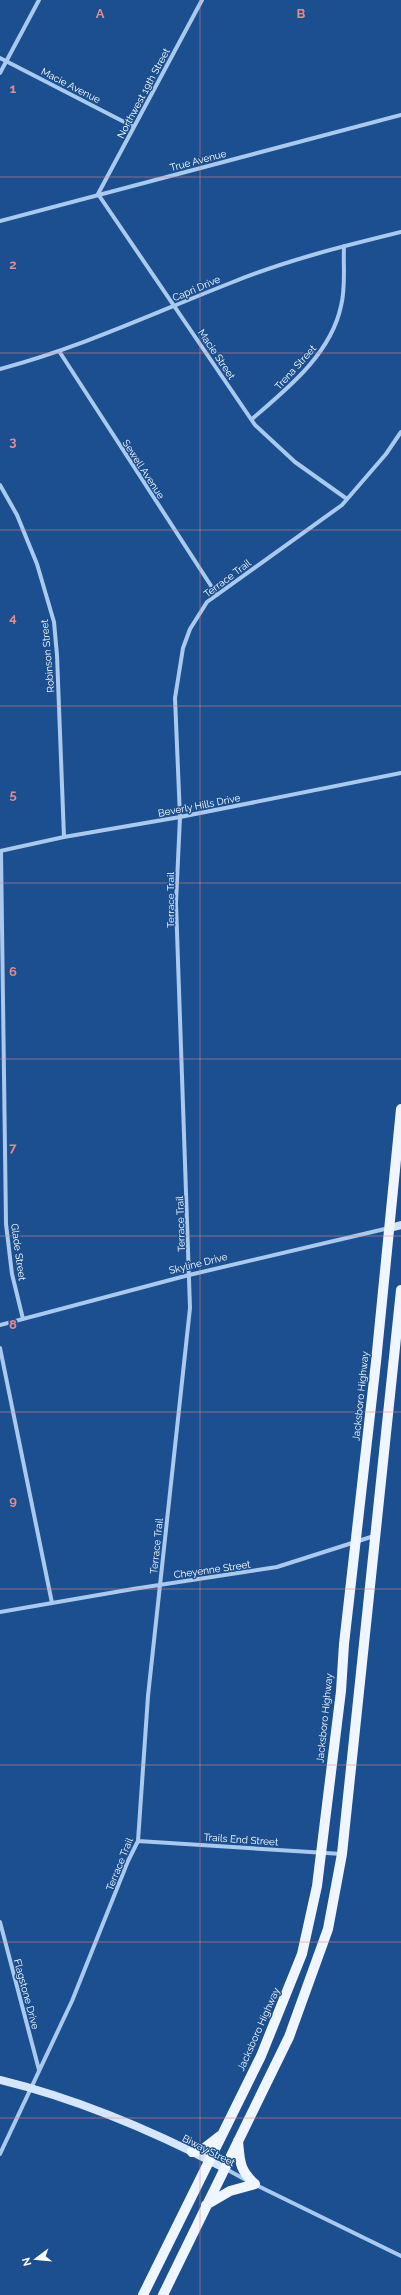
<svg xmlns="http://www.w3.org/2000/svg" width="401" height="2295" font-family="Raleway,sans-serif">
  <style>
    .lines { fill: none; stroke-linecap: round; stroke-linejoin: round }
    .street { stroke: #a9c9ee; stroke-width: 4 }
    .secondary { stroke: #d6e6fa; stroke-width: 8 }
    .primary { stroke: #f0f6ff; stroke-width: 10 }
    .grid { fill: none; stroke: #e88989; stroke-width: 1; stroke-opacity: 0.55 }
    .labels { text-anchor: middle; stroke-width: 3; stroke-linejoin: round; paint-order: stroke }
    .street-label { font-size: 10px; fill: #fff; stroke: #1b4f8f }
    .grid-label { font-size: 13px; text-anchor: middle; font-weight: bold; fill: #e88989; stroke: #1b4f8f; stroke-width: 3; stroke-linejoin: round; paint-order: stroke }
  </style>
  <rect width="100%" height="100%" fill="#1b4f8f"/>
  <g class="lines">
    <path class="street" d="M202 0 98 194 255 425 295 462 347 499
      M0 58 134 127
      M0 73 39 0
      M0 221 401 115
      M59 351 217 595
      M0 369C80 348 156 312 233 282 287 260 344 246 401 232
      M252 419C287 389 331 354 341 306 346 287 343 266 344 246
      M0 485 17 515 37 564 54 622 57 655 64 837
      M0 851 64 837 180 817 401 773
      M1 851 6 1224 12 1274 23 1319
      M0 1325 189 1275 389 1228
      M0 1348 52 1603
      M0 1612 133 1589 277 1567 374 1536
      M138 1841 342 1854
      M0 1922 39 2070
      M0 2154 72 2001 128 1861 138 1841 148 1696 190 1308 176 903 180 817 175 698 183 648 190 629 207 602 342 505 386 454 401 432
      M226 2169 246 2180
      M256 2185 401 2256"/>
    <path class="secondary" d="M390 1228 401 1225
      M0 2080C78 2099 153 2131 224 2168"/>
    <path class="primary" d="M238 2141C240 2161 239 2170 255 2184
      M192 2152 202 2150 220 2136
      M206 2205 230 2191 255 2184
      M143 2295 261 2056 302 1954 317 1886 341 1691 344 1644 376 1362 401 1109
      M163 2295 289 2037 328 1929 342 1854 401 1290"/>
  </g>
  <path class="grid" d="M200 0V2295M0 177H401M0 353H401M0 530H401M0 706H401M0 883H401M0 1059H401M0 1236H401M0 1412H401M0 1589H401M0 1765H401M0 1942H401M0 2118H401"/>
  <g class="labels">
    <g class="street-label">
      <text transform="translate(71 85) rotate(27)" y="4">Macie Avenue</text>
      <text transform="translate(143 93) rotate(-62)" y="4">Northwest 19th Street</text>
      <text transform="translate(198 160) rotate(-15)" y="4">True Avenue</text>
      <text transform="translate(196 288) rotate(-23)" y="4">Capri Drive</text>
      <text transform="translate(217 354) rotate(56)" y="4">Macie Street</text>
      <text transform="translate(295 367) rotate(-48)" y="4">Trena Street</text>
      <text transform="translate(144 469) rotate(57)" y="4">Sewell Avenue</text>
      <text transform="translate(227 578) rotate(-37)" y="4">Terrace Trail</text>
      <text transform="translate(47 656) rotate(-95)" y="4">Robinson Street</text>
      <text transform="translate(199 805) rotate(-11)" y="4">Beverly Hills Drive</text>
      <text transform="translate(170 900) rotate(-90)" y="4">Terrace Trail</text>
      <text transform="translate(180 1224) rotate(-92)" y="4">Terrace Trail</text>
      <text transform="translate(19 1252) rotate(82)" y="4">Glade Street</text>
      <text transform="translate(198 1263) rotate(-14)" y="4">Skyline Drive</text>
      <text transform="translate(360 1396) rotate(-84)" y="4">Jacksboro Highway</text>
      <text transform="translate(156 1546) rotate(-84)" y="4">Terrace Trail</text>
      <text transform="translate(212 1569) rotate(-8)" y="4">Cheyenne Street</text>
      <text transform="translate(324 1718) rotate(-84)" y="4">Jacksboro Highway</text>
      <text transform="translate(241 1839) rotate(4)" y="4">Trails End Street</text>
      <text transform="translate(119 1864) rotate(-68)" y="4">Terrace Trail</text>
      <text transform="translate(27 1994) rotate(75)" y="4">Flagstone Drive</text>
      <text transform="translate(258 2029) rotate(-66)" y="4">Jacksboro Highway</text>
      <text transform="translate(209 2150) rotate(27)" y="4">Biway Street</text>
    </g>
  </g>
  <g class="grid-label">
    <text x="100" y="18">A</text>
    <text x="301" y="18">B</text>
    <text x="13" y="93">1</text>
    <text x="13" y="269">2</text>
    <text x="13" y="446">3</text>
    <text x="13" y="622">4</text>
    <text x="13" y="799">5</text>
    <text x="13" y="976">6</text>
    <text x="13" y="1152">7</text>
    <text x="13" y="1329">8</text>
    <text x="13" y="1505">9</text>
  </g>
  <g transform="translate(36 2259) rotate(254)" stroke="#1b4f8f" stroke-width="3" paint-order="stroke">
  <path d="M0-3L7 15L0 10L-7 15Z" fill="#ffffff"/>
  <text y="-6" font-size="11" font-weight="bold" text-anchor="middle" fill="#ffffff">N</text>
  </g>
</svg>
